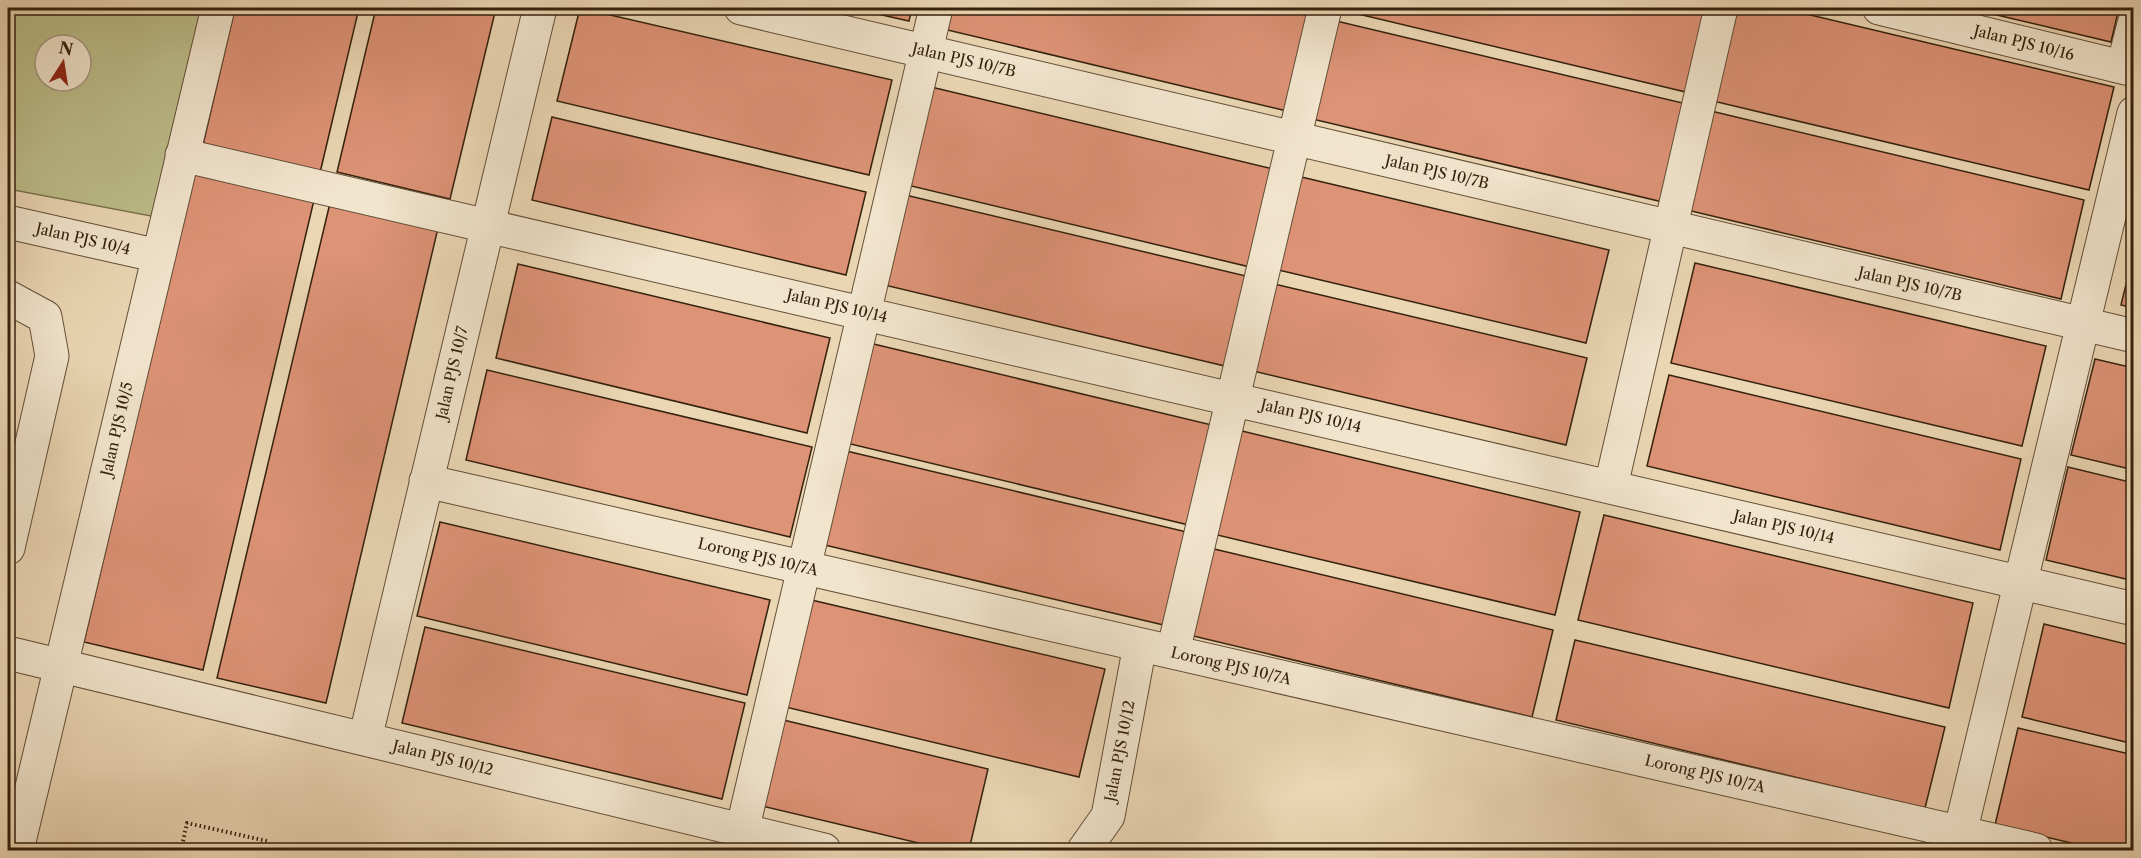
<svg xmlns="http://www.w3.org/2000/svg" width="2141" height="858" font-family="'Libre Caslon Text',serif">
  <style>
    .green { fill: #bcbd8a; stroke: #786f4c; stroke-width: 1.5; fill-rule: evenodd }
    .building { fill: #dd9376; stroke: #35210d; stroke-width: 1.5 }
    .lines { fill: none; stroke-linecap: round; stroke-linejoin: round }
    .minor-casing { stroke: #624e37; stroke-width: 35 }
    .path { stroke: #35210d; stroke-width: 4; stroke-dasharray: 1.5 3; stroke-linecap: butt }
    .minor { stroke: #f2e5ce; stroke-width: 33 }
    .labels { text-anchor: middle; stroke-width: 5; stroke-linejoin: round; paint-order: stroke }
    .street-label { font-size: 15px; fill: #35210d; stroke: #f2e5ce }
  </style>
  <rect width="100%" height="100%" fill="#ebd7b4"/>
  <filter id="stains"><feTurbulence type="fractalNoise" baseFrequency=".00333" numOctaves="4"/><feColorMatrix values="0 0 0 0 .2 0 0 0 0 .09 0 0 0 0 .02 0 0 0 .5 -.17"/></filter>
  <radialGradient id="worn" r=".72"><stop offset=".6" stop-color="#630" stop-opacity="0"/><stop offset="1" stop-color="#630" stop-opacity=".3"/></radialGradient>
  <path class="green" d="M8 8H208L156 217 8 189ZM45 45H81V81H45Z"/>
  <path class="building" d="M235 8H359L319 177 202 149Z
    M376 8H496L450 199 337 172Z
    M580 8 892 80 869 175 557 101Z
    M851 8H912L909 21Z
    M944 8H1275L1310 16 1287 111 939 28Z
    M1333 8H1711L1690 93Z
    M1735 8H1781L2114 87 2089 190 1713 101Z
    M1967 8H2119L2111 42Z
    M1332 20 1691 105 1667 203 1308 118Z
    M927 86 1273 169 1250 267 903 184Z
    M1711 111 2084 200 2061 299 1687 210Z
    M552 117 866 192 846 275 532 200Z
    M195 172 314 200 203 670 84 642Z
    M1293 175 1609 250 1586 343 1270 268Z
    M897 193 1250 277 1229 367 876 283Z
    M330 203 438 228 326 703 217 678Z
    M2134 252V308L2121 305Z
    M1695 263 2046 346 2022 446 1671 363Z
    M518 264 830 338 807 433 496 358Z
    M1270 283 1587 358 1566 445 1249 370Z
    M861 341 1216 426 1193 526 838 441Z
    M2095 359 2134 368V470L2071 455Z
    M487 370 812 447 790 537 466 460Z
    M1669 375 2021 459 2000 550 1647 466Z
    M1238 430 1580 512 1555 615 1213 534Z
    M838 449 1191 533 1168 626 816 543Z
    M2068 467 2134 483V581L2046 560Z
    M1604 515 1973 603 1949 708 1578 620Z
    M440 522 770 600 747 695 417 616Z
    M1210 548 1553 630 1532 717 1189 635Z
    M803 598 1105 669 1079 777 777 705Z
    M2044 624 2134 646V744L2022 717Z
    M425 627 745 703 722 799 402 723Z
    M1575 640 1945 727 1925 808 1556 720Z
    M775 718 988 769 969 850H948L754 804Z
    M2018 728 2134 755V850H2101L1995 825Z"/>
  <g class="lines">
    <defs>
      <path id="minor" d="M741 8 2134 336
        M1879 8 2134 70
        M2123 67 2134 24
        M182 155 2134 609
        M8 222 159 256
        M8 297 45 317 52 356 8 548
        M426 481 2036 850
        M1611 486 1721 8
        M1173 652 1325 8
        M8 653 824 850
        M365 739 540 8
        M742 831 936 8
        M1960 833 2134 113
        M17 850 218 8
        M1084 850 1108 816 1140 645"/>
    </defs>
    <use href="#minor" class="minor-casing"/>
    <path class="path" d="M181 850 187 823 267 841 265 850"/>
    <use href="#minor" class="minor"/>
  </g>
  <g class="labels">
    <g class="street-label">
      <text transform="translate(2024 43) rotate(14)" y="5">Jalan PJS 10/16</text>
      <text transform="translate(964 60) rotate(13)" y="5">Jalan PJS 10/7B</text>
      <text transform="translate(1437 172) rotate(13)" y="5">Jalan PJS 10/7B</text>
      <text transform="translate(83 239) rotate(13)" y="5">Jalan PJS 10/4</text>
      <text transform="translate(1910 284) rotate(13)" y="5">Jalan PJS 10/7B</text>
      <text transform="translate(837 306) rotate(13)" y="5">Jalan PJS 10/14</text>
      <text transform="translate(452 373) rotate(-77)" y="5">Jalan PJS 10/7</text>
      <text transform="translate(1311 416) rotate(13)" y="5">Jalan PJS 10/14</text>
      <text transform="translate(117 429) rotate(-77)" y="5">Jalan PJS 10/5</text>
      <text transform="translate(1784 527) rotate(13)" y="5">Jalan PJS 10/14</text>
      <text transform="translate(758 557) rotate(13)" y="5">Lorong PJS 10/7A</text>
      <text transform="translate(1231 666) rotate(13)" y="5">Lorong PJS 10/7A</text>
      <text transform="translate(1120 751) rotate(-79)" y="5">Jalan PJS 10/12</text>
      <text transform="translate(443 758) rotate(14)" y="5">Jalan PJS 10/12</text>
      <text transform="translate(1705 774) rotate(13)" y="5">Lorong PJS 10/7A</text>
    </g>
  </g>
  <rect width="2141" height="858" fill="none" stroke="#ebd7b4" stroke-width="30"/>
  <rect x="9" y="9" width="2123" height="840" fill="none" stroke="#35210d" stroke-width="3"/>
  <rect x="15" y="15" width="2111" height="828" fill="none" stroke="#35210d" stroke-width="1.5"/>
  <g transform="translate(63 63) rotate(12)"><circle r="28" fill="#f2e5ce" stroke="#a69781" stroke-width="1.5"/>
  <path d="M0-4.5L10 22L0 15L-10 22Z" fill="#8f2418"/>
  <text y="-9" font-size="16" font-weight="bold" text-anchor="middle" fill="#35210d">N</text>
  </g>
  <rect width="100%" height="100%" filter="url(#stains)"/>
  <rect width="100%" height="100%" fill="url(#worn)"/>
</svg>
